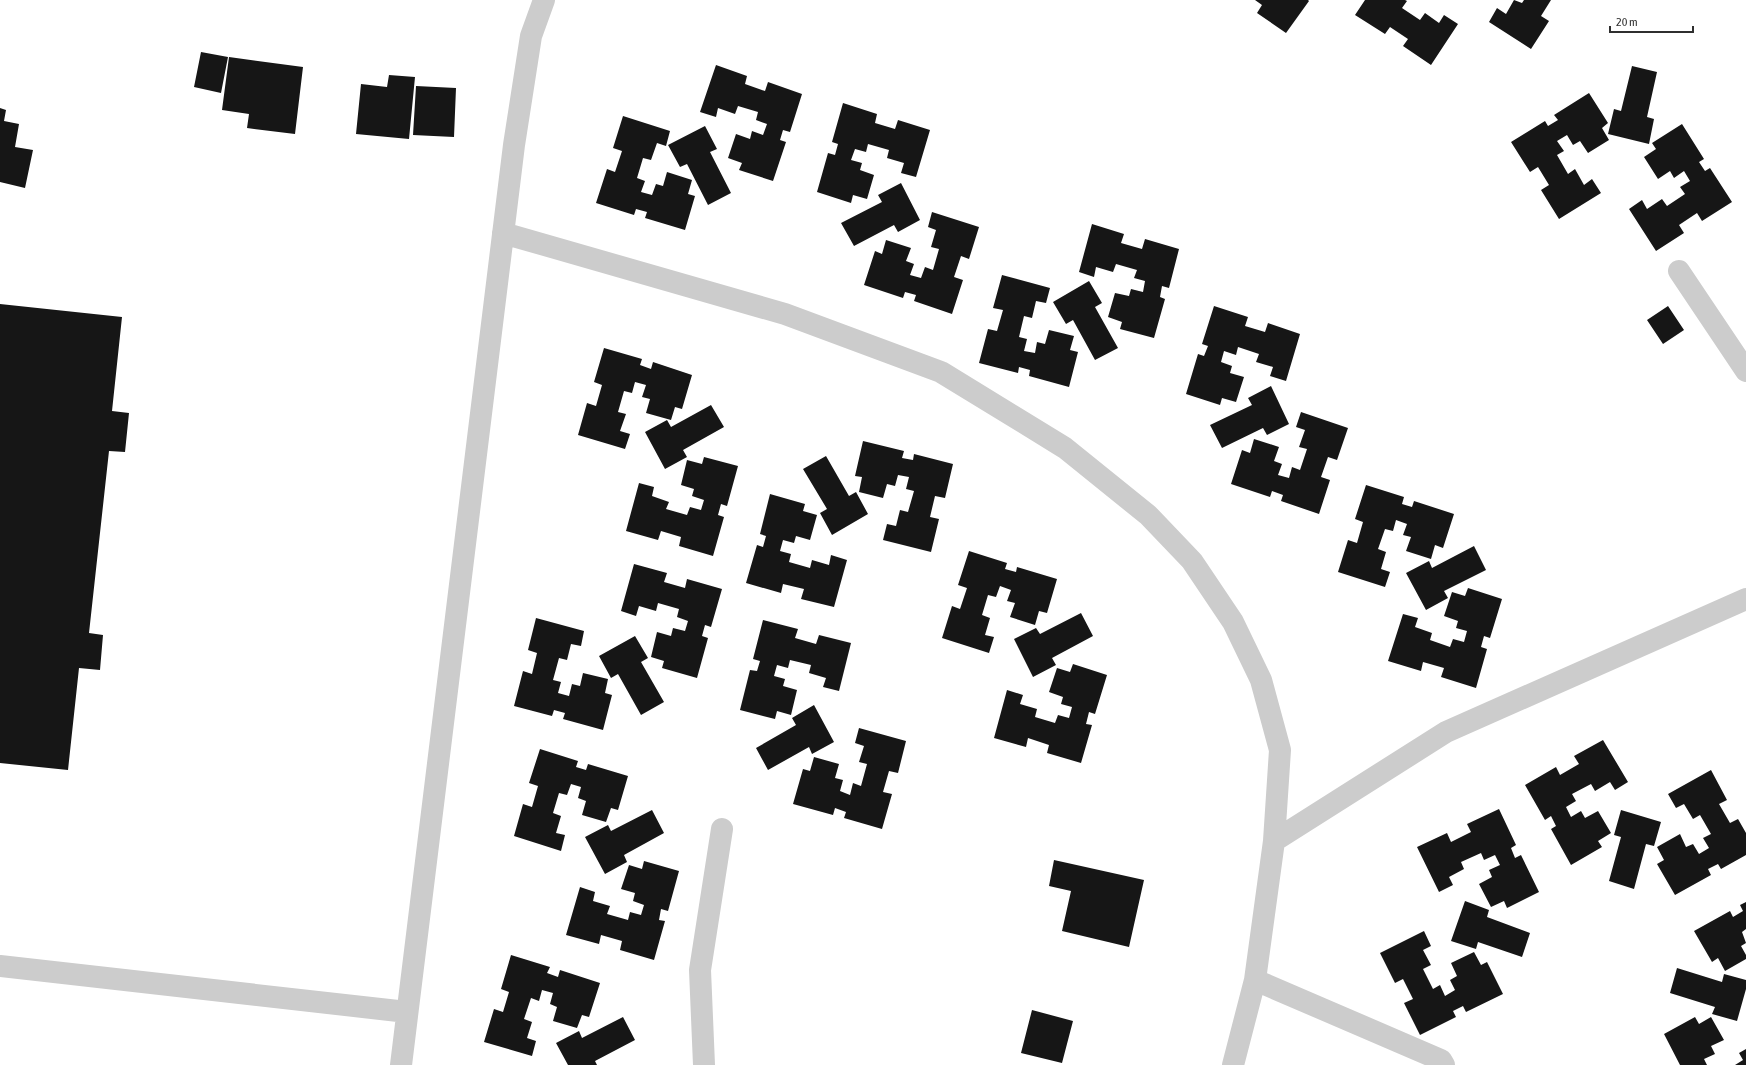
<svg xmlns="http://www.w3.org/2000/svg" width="1746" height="1065" font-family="'Asap Condensed',sans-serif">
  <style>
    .building { fill: #161616 }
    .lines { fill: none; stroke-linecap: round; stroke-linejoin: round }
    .minor { stroke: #ccc; stroke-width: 22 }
  </style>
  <rect width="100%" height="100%" fill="#fff"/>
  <path class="building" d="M1255 0H1308L1309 1 1286 33 1257 13 1262 5Z
    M1365 0H1405L1407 1 1402 8 1420 20 1425 13 1439 23 1444 15 1458 24 1431 65 1403 46 1408 39 1390 27 1385 34 1355 15Z
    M1514 0 1522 3 1524 0H1551L1541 16 1549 21 1531 49 1489 22 1497 8 1506 14Z
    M201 52 228 57 221 93 194 87Z
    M229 57 303 67 295 134 247 128 249 114 222 110Z
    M716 65 747 76 745 84 765 91 768 82 802 94 790 132 783 130 780 140 786 142 773 181 739 170 742 163 728 158 736 134 750 139 752 131 763 135 767 124 756 120 758 112 738 106 735 114 718 108 716 117 700 112Z
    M1632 66 1657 72 1647 117 1654 119 1649 144 1608 134 1614 109 1621 111Z
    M389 75 415 77 409 139 356 134 361 84 387 87Z
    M416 86 456 88 454 137 413 135Z
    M1589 93 1608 123 1602 128 1609 140 1588 153 1580 141 1573 145 1567 135 1557 141 1564 151 1557 155 1568 174 1575 169 1584 185 1592 179 1601 193 1559 219 1541 190 1549 185 1538 167 1530 172 1511 142 1545 121 1548 126 1558 120 1554 115Z
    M843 103 877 114 875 123 895 129 898 120 930 130 916 177 901 173 904 163 887 158 889 150 868 144 866 152 855 149 851 160 862 163 860 170 874 175 867 199 853 195 851 203 817 192 828 153 835 155 838 144 832 142Z
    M0 108 6 110 4 121 19 124 15 147 33 150 25 188 0 182Z
    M623 116 670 131 666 146 657 143 651 160 643 158 637 178 645 181 641 192 652 195 656 184 663 186 667 172 692 180 688 194 695 196 685 230 645 218 647 212 636 209 634 215 596 203 607 169 615 172 622 151 613 148Z
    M1682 124 1704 159 1699 162 1705 171 1710 168 1732 202 1702 221 1697 213 1679 225 1684 233 1656 251 1629 209 1642 200 1647 209 1662 199 1667 206 1685 194 1680 187 1690 181 1684 171 1674 178 1670 171 1658 179 1644 157 1656 149 1652 143Z
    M705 126 717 149 710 152 731 193 708 205 687 164 680 167 668 145Z
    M901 183 920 220 898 232 894 225 854 246 841 223 882 202 878 195Z
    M932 212 979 227 969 259 961 256 954 277 963 280 952 314 914 301 916 295 905 292 903 298 864 285 875 251 882 254 886 240 911 248 906 261 914 264 910 275 921 278 925 267 933 270 939 249 931 247 936 230 928 227Z
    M1092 224 1124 234 1121 243 1142 249 1145 239 1179 249 1169 288 1162 286 1160 297 1165 299 1154 338 1120 329 1122 322 1108 317 1115 293 1129 296 1131 289 1143 292 1145 281 1134 278 1137 270 1116 264 1113 272 1096 267 1094 277 1079 272Z
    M1002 275 1050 288 1046 303 1036 301 1032 318 1024 316 1019 337 1027 339 1024 351 1035 353 1037 342 1045 344 1049 330 1074 336 1070 350 1078 352 1069 387 1029 376 1030 370 1019 367 1018 373 979 363 988 329 997 331 1003 310 993 308Z
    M1089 281 1102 303 1095 307 1118 348 1095 360 1073 320 1066 324 1053 302Z
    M0 304 122 317 112 411 129 413 125 452 109 451 89 633 103 635 100 670 79 668 68 770 0 763Z
    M1214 306 1248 317 1245 326 1265 332 1268 323 1300 334 1286 381 1270 376 1273 367 1256 362 1259 354 1238 347 1236 355 1224 351 1221 362 1232 366 1230 373 1244 377 1236 402 1222 398 1220 405 1186 394 1198 354 1204 356 1208 346 1202 344Z
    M1668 306 1684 330 1663 344 1647 320Z
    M604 348 642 359 640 365 651 369 653 362 692 375 682 409 675 407 671 420 646 413 650 399 642 397 646 385 635 382 632 393 624 391 618 412 626 414 620 431 630 434 625 449 578 435 587 403 596 406 602 385 594 382Z
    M1271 386 1289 424 1267 435 1263 428 1222 448 1210 425 1252 405 1248 398Z
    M711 405 724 427 683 450 687 457 665 469 645 432 667 420 671 427Z
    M1301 412 1348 428 1337 460 1328 457 1321 477 1330 480 1319 514 1281 501 1283 495 1272 491 1270 497 1231 484 1242 450 1250 453 1254 439 1279 447 1274 461 1282 464 1278 475 1289 478 1292 467 1300 470 1307 449 1299 447 1305 430 1296 427Z
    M863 441 904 451 902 458 913 460 914 454 953 464 945 498 935 496 930 517 939 519 931 552 883 540 887 524 896 526 900 510 908 512 914 491 906 489 909 477 898 475 895 486 887 484 883 498 859 492 862 477 855 476Z
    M826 456 849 496 856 492 868 514 832 535 820 513 827 509 803 469Z
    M704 457 738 466 727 506 721 504 718 515 724 517 713 556 679 546 681 537 661 531 658 540 626 531 639 483 654 487 652 496 669 502 666 509 687 515 690 507 701 510 704 500 692 496 694 489 681 485 687 460 702 464Z
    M1366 485 1404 497 1402 504 1412 507 1414 501 1454 514 1443 548 1435 545 1431 559 1406 551 1411 537 1403 535 1407 524 1396 520 1393 531 1385 529 1378 549 1386 552 1381 569 1390 572 1385 587 1338 572 1348 540 1357 543 1363 522 1355 519Z
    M770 494 805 504 803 511 817 515 810 540 796 536 794 543 783 540 780 551 791 554 789 562 810 568 812 560 829 565 831 555 847 560 834 607 801 599 804 589 783 584 781 593 746 583 757 545 763 547 766 536 760 534Z
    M1474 546 1486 570 1444 591 1448 598 1426 610 1406 573 1429 561 1432 568Z
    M969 551 1007 563 1005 569 1016 572 1017 567 1057 579 1047 613 1039 611 1035 625 1010 617 1015 603 1007 601 1011 590 1000 586 996 597 988 595 982 615 990 618 985 635 994 637 989 653 942 638 952 606 960 609 967 588 958 585Z
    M634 564 667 573 664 582 685 588 687 579 722 589 711 627 705 625 702 636 708 638 697 678 662 668 664 661 651 657 657 632 671 636 673 628 685 631 688 621 677 617 679 609 658 603 656 611 639 606 636 616 621 611Z
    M1468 588 1502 599 1490 638 1484 636 1481 647 1487 649 1476 688 1441 677 1444 668 1423 662 1421 671 1388 661 1403 614 1418 618 1415 627 1432 633 1430 640 1450 647 1453 639 1464 642 1467 631 1456 628 1458 621 1444 616 1452 592 1465 596Z
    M1081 613 1093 636 1052 658 1056 665 1033 677 1014 639 1036 628 1040 634Z
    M536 618 584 631 581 646 571 644 567 660 559 658 553 680 561 682 558 693 569 696 572 684 580 686 583 673 608 679 605 693 612 695 603 730 563 719 565 713 554 710 552 716 514 706 523 671 532 674 537 653 528 650Z
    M763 620 798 629 795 638 816 644 819 635 851 643 839 691 823 687 826 678 809 673 811 665 790 660 788 668 777 665 774 676 785 679 783 686 797 690 791 715 777 711 775 719 740 710 750 670 757 671 760 661 753 659Z
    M635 636 648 658 641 662 664 702 641 715 618 674 611 678 599 656Z
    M1073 664 1107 675 1095 714 1089 712 1086 724 1092 725 1081 763 1047 753 1049 745 1028 738 1026 747 994 738 1007 690 1023 695 1020 704 1037 709 1035 717 1055 723 1058 715 1069 718 1072 707 1061 704 1063 697 1049 692 1057 668 1070 672Z
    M814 705 834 742 812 754 809 747 768 770 756 748 796 725 792 718Z
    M859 728 906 741 898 773 889 771 883 792 892 794 882 829 844 818 846 812 835 808 833 815 793 804 803 769 810 771 814 757 839 764 835 778 843 780 840 791 850 795 853 783 861 786 867 764 859 762 864 746 855 743Z
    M1603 740 1628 782 1615 790 1610 782 1595 791 1591 784 1572 794 1576 801 1566 807 1571 817 1581 811 1585 818 1598 811 1611 833 1598 841 1602 847 1571 865 1551 829 1556 826 1551 816 1545 820 1525 785 1556 767 1560 775 1579 764 1574 756Z
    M540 749 578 761 576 767 586 770 588 764 628 776 618 810 611 808 606 822 582 815 586 801 578 798 581 787 571 784 567 795 559 793 553 813 561 816 556 833 565 835 561 851 514 836 523 804 532 807 538 786 529 783Z
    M1711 770 1727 800 1719 804 1730 823 1738 819 1746 833V855L1721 869 1718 864 1708 869 1711 875 1675 895 1657 864 1664 860 1657 847 1680 834 1686 847 1693 844 1699 854 1709 848 1703 838 1711 834 1700 815 1693 819 1684 804 1676 808 1668 794Z
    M1499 809 1516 845 1511 848 1515 858 1521 855 1539 892 1507 908 1504 901 1491 907 1479 884 1492 877 1489 870 1500 865 1495 855 1484 860 1481 853 1461 862 1464 869 1449 877 1453 885 1439 892 1417 847 1447 833 1451 842 1471 832 1467 824Z
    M652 810 664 833 624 855 627 862 605 874 585 837 608 825 611 831Z
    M1621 810 1661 822 1654 846 1646 844 1634 889 1609 881 1621 837 1614 835Z
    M1054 860 1144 880 1129 947 1062 931 1071 891 1049 886Z
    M644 861 679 871 668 911 661 909 659 920 665 921 654 960 620 950 622 941 601 935 599 944 566 935 580 887 595 892 593 901 610 906 607 914 628 920 630 912 641 915 644 905 633 901 635 893 621 889 629 865 642 869Z
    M1465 901 1489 910 1487 917 1530 933 1522 957 1478 942 1476 949 1451 941Z
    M1746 902V929L1742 932 1746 943 1741 946 1746 955V959L1725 971 1718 958 1712 962 1694 931 1730 911 1733 917 1743 911 1740 905Z
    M1424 931 1431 946 1423 950 1431 965 1423 969 1433 989 1440 985 1445 996 1455 990 1450 980 1457 976 1451 963 1474 952 1481 965 1487 962 1503 994 1466 1012 1463 1006 1453 1011 1456 1017 1420 1035 1404 1003 1413 999 1403 979 1395 983 1380 953Z
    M511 955 550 967 547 973 558 977 560 970 600 983 589 1017 582 1015 577 1028 553 1021 557 1007 550 1004 553 993 542 990 539 1001 531 998 524 1019 532 1022 527 1038 536 1041 532 1056 484 1042 494 1009 503 1012 509 992 501 989Z
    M1677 968 1722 982 1724 974 1746 980V989L1737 1021 1712 1014 1715 1007 1670 993Z
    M1032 1010 1073 1021 1062 1063 1021 1053Z
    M623 1017 635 1040 595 1061 597 1065H568L556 1043 579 1031 582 1038Z
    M1695 1017 1699 1024 1711 1017 1724 1040 1711 1046 1715 1054 1704 1059 1707 1065H1680L1664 1034Z
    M1746 1049V1065H1735L1743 1060 1739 1053Z"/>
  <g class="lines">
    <path class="minor" d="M503 233 785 314 941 372 1065 448 1148 515 1192 561 1233 622 1261 680 1280 750 1274 841 1255 980 1233 1065
      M1679 271 1746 371
      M1274 841 1446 732 1746 599
      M0 966 407 1012
      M1255 980 1441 1060 1444 1065
      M401 1065 514 145 531 36 544 0
      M704 1065 700 970 722 829"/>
  </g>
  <path d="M1610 26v6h83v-6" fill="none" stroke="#2f2f2f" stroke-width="2"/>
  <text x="1616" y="26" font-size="12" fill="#2f2f2f" stroke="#ffffff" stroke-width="3" paint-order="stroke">20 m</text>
</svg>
